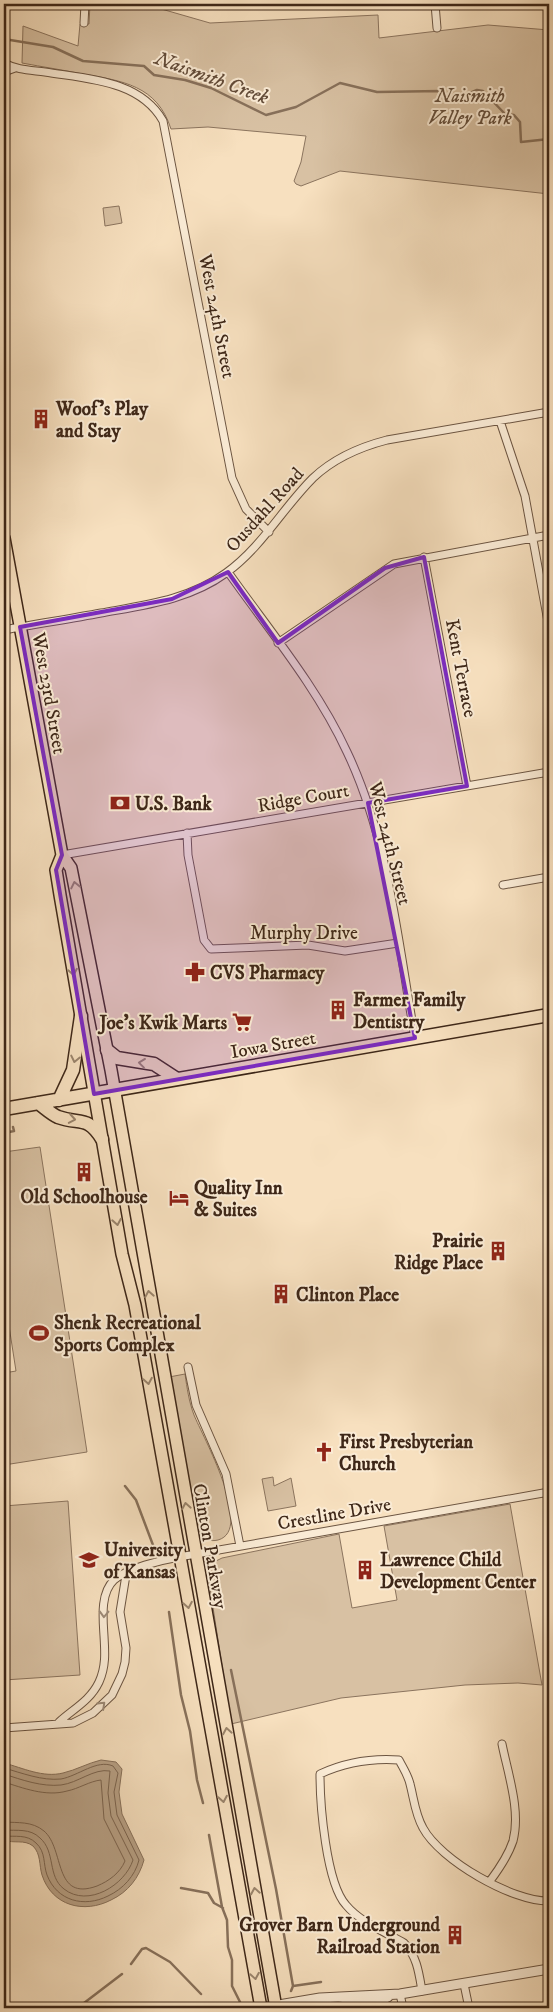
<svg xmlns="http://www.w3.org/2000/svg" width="553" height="2012" font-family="'IM FELL DW Pica',serif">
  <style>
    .green { fill: #d8c1a3; stroke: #8b745e }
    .water { fill: #b8a186; stroke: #87705a }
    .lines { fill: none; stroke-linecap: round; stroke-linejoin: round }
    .shore { stroke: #7b644f; stroke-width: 1 }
    .stream { stroke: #87705a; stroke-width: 2.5 }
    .minor-casing { stroke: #6c5542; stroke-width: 9 }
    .tertiary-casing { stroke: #6c5542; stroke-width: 11 }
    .primary-casing { stroke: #3e2718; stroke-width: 14 }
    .trunk-casing { stroke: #3e2718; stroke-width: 15 }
    .minor { stroke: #faebd5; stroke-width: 7 }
    .tertiary { stroke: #faebd5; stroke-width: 9 }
    .primary { stroke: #f7e0bf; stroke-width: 11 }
    .trunk { stroke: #f7e0bf; stroke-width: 12 }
    .oneway { stroke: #9a846c }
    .oneway2 { stroke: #9c8976 }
    .marked { fill: #7b2cbf; fill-opacity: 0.2; stroke: #7b2cbf; stroke-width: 4; stroke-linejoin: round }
    .labels { text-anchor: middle; stroke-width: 4; stroke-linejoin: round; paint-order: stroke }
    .park-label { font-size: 19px; font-style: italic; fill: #644e3b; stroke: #faebd5 }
    .street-label { font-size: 19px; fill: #3e2718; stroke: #faebd5 }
    .poi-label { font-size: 19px; font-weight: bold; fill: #3e2718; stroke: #faebd5; text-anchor: start }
    .water-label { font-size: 20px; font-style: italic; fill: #634c39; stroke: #faebd5 }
  </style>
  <rect width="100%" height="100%" fill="#f7e0bf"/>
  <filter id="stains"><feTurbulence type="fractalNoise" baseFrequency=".004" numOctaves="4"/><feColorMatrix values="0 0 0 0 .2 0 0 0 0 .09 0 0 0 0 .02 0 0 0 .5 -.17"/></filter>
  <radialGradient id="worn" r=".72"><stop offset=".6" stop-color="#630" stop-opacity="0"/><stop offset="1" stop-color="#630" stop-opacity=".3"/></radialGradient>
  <path class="green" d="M90 4H144L210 23 378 15 379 38 488 25 549 30V194L340 171 301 186 296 184 294 181 301 162 306 136 208 127 171 129C157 85 122 81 83 74 63 70 43 67 22 63L23 26 78 46 80 24H89Z
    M119 206 122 223 105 226 103 208Z
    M40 1147 87 1452 4 1465V1373L16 1371 4 1294V1152Z
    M185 1374C187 1388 189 1402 194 1415 202 1435 255 1530 218 1540 210 1542 203 1539 198 1533L169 1377Z
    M273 1477 274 1486 291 1478 296 1506 268 1511 262 1479Z
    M68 1501 80 1675 4 1680V1506Z
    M510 1504 542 1685 518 1683 465 1685 341 1698 231 1724 208 1575 214 1562 222 1558 339 1534 352 1608 397 1600 384 1526Z"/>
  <path class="water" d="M101 1760 116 1762 122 1769 119 1792 122 1814 144 1860C139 1878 128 1892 111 1900 84 1914 52 1906 42 1875 39 1865 41 1854 33 1846 24 1839 14 1844 4 1840V1763C23 1768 43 1778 63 1773 76 1770 88 1763 101 1760Z"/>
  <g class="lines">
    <path class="shore" d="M4 1768C22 1773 42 1781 61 1779 78 1776 97 1759 113 1766L118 1773 114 1792 117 1815 139 1860C135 1876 123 1889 108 1896 84 1908 57 1901 47 1875 43 1864 46 1852 36 1843 27 1834 15 1837 4 1836
      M4 1774C22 1780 42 1787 61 1785 78 1783 94 1768 110 1771L108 1793 111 1816 133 1860C125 1885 88 1908 64 1889 47 1876 56 1852 40 1838 30 1828 17 1831 4 1830
      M4 1782C23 1788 46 1797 67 1791 78 1789 90 1781 101 1780L104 1819 125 1861C120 1873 109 1881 97 1886 53 1902 65 1849 44 1831 32 1821 18 1823 4 1822"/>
    <path class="stream" d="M4 39 53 47 83 61 144 66 154 75 185 80 211 88 266 115 296 107 340 83 377 92 440 91 447 98 453 100 477 90 483 91 505 114 514 115 520 122 521 142 549 139
      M4 1133 14 1131 13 1127
      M125 1486 136 1500 156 1553
      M169 1612 181 1695 190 1731 197 1780 203 1803
      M231 1670 276 1889 293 1986 291 1991
      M209 1835 222 1907 227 1920 228 1947 232 1960V1986L240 2002
      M181 1888 208 1893 214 1903 223 1908
      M131 1964 142 1949 146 1948 170 1962 201 1994
      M293 1986 321 1982
      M54 2008 84 2003 122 1974"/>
    <defs>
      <path id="minor" d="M435 4 437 28
        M84 23 85 4
        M4 63C17 70 30 70 45 72 87 79 140 80 163 121L232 478 246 509 269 532
        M4 72 15 68
        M500 421 525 496 549 627
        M424 557 467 786
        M228 572C269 630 317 687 347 752 389 840 398 943 415 1038
        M4 630C36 624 69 619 101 613 145 605 189 600 226 573 262 547 282 509 313 478 333 459 360 447 387 440L549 412
        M278 643 394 564 549 535
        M187 833 188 855 204 940 211 949 308 945 345 951 398 943
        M62 855 549 772
        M503 885 549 877
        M188 1367 196 1405 226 1474 240 1546
        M59 1722C73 1709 90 1701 99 1682 106 1667 105 1652 104 1636 103 1619 100 1593 114 1580 127 1568 162 1560 179 1557L549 1492
        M4 1728 73 1723 93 1713 112 1695 122 1674 125 1662 126 1648 120 1612 126 1575
        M490 1881C499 1869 508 1856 513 1841 521 1811 508 1774 502 1744
        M464 1984 469 2008
        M422 1991C419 1973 417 1956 404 1943 385 1932 360 1922 346 1905 326 1883 320 1804 320 1774 346 1762 371 1758 399 1760 403 1768 408 1775 410 1784 414 1799 415 1814 423 1828 440 1860 513 1902 549 1901
        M400 1994 403 2008"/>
      <path id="tertiary" d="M261 2008 320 1998 400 1994 549 1969
        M326 2008 377 2002 388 1997"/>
      <path id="primary" d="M4 538 62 855 71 868 111 1070 276 2008
        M62 855 56 870 60 895 122 1254 135 1305 261 2008"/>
      <path id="trunk" d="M107 1050 117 1058 154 1064 177 1079
        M59 1100 73 1070 81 1016
        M38 1103C44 1107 51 1114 58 1117 80 1125 87 1115 102 1139
        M4 1109 549 1015"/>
    </defs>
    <use href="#minor" class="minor-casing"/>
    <use href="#tertiary" class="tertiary-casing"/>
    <use href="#primary" class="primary-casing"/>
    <use href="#trunk" class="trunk-casing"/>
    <use href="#minor" class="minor"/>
    <use href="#tertiary" class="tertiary"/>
    <use href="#primary" class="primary"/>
    <use href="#trunk" class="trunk"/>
  </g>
  <defs><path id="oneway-chevron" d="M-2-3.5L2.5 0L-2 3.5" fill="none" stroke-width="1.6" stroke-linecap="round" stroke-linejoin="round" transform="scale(1.25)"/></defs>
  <g class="oneway">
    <use href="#oneway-chevron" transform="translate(75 885) rotate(-102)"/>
    <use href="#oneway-chevron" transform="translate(73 972) rotate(80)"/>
    <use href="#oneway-chevron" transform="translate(75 1059) rotate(102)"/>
    <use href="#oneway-chevron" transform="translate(142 1063) rotate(-173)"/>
    <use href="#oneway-chevron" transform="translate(72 1119) rotate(10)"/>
    <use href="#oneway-chevron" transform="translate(117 1222) rotate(80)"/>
    <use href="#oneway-chevron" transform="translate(149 1294) rotate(-100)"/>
    <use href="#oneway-chevron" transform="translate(148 1381) rotate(80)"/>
    <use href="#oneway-chevron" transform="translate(186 1506) rotate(-100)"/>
    <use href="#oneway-chevron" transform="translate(188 1605) rotate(80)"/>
    <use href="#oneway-chevron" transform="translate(227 1731) rotate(-100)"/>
    <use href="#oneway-chevron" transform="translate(223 1799) rotate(80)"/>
    <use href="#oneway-chevron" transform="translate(255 1891) rotate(-100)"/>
    <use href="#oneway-chevron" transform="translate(255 1976) rotate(80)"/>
  </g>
  <g class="oneway2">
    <use href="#oneway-chevron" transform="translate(104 1614) rotate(92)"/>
    <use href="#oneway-chevron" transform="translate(102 1705) rotate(-43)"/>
  </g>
  <path class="marked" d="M424 557 467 786 368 803 415 1038 94 1094 56 870 62 855 20 627 172 599 228 572 278 643 385 568Z"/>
  <defs>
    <symbol id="building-bare" viewBox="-9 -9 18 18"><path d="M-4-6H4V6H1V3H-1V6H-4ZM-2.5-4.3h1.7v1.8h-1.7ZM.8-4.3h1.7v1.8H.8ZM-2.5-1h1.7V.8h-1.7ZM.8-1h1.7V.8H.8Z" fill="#8f2418" stroke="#faebd5" stroke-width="2.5" paint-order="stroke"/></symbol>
    <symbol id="bank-bare" viewBox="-9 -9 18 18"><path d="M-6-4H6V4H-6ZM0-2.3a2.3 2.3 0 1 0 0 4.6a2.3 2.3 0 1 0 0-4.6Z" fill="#8f2418" stroke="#faebd5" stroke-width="2.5" paint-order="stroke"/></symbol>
    <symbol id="pharmacy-bare" viewBox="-9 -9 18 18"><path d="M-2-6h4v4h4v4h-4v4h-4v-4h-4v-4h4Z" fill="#8f2418" stroke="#faebd5" stroke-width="2.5" paint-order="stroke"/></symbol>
    <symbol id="supermarket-bare" viewBox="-9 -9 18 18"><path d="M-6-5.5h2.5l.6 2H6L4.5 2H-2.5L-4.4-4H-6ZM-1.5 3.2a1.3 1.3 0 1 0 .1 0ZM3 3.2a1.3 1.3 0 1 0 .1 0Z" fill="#8f2418" stroke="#faebd5" stroke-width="2.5" paint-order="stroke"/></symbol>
    <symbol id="hotel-bare" viewBox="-9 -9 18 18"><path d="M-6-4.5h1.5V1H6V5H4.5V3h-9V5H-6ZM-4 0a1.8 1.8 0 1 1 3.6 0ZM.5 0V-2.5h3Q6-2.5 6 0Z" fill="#8f2418" stroke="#faebd5" stroke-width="2.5" paint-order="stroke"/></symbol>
    <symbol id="stadium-bare" viewBox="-9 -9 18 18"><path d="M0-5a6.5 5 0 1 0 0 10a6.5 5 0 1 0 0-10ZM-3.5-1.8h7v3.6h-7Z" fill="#8f2418" stroke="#faebd5" stroke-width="2.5" paint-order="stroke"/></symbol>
    <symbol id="church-bare" viewBox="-9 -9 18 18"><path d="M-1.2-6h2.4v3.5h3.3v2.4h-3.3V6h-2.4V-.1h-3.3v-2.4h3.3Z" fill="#8f2418" stroke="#faebd5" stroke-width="2.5" paint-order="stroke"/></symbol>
    <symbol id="university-bare" viewBox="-9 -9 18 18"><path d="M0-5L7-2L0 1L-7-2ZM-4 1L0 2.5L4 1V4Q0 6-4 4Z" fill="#8f2418" stroke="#faebd5" stroke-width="2.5" paint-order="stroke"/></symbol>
  </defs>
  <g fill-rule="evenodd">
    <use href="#building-bare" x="27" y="405" width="28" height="28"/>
    <use href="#bank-bare" x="106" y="789" width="28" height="28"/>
    <use href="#pharmacy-bare" x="181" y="958" width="28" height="28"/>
    <use href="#building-bare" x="324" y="996" width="28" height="28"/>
    <use href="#supermarket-bare" x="228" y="1008" width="28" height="28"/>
    <use href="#building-bare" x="70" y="1158" width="28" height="28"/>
    <use href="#hotel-bare" x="165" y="1184" width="28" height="28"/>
    <use href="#building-bare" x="484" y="1237" width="28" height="28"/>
    <use href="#building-bare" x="267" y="1280" width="28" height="28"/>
    <use href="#stadium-bare" x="25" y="1319" width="28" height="28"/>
    <use href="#church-bare" x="310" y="1438" width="28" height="28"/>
    <use href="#university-bare" x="75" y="1546" width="28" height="28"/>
    <use href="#building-bare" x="351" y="1556" width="28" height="28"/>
    <use href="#building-bare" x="441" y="1921" width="28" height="28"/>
  </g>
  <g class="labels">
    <g class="park-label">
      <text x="470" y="102">Naismith<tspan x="470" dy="22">Valley Park</tspan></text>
    </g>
    <g class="street-label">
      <text transform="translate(218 316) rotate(79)" y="7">West 24th Street</text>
      <text transform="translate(264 509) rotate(-48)" y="7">Ousdahl Road</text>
      <text transform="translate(462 668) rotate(79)" y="7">Kent Terrace</text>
      <text transform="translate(50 693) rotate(80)" y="7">West 23rd Street</text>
      <text transform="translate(303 797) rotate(-10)" y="7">Ridge Court</text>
      <text transform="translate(391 843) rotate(76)" y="7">West 24th Street</text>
      <text x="304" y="939">Murphy Drive</text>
      <text transform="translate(273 1044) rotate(-10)" y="7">Iowa Street</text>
      <text transform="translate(334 1513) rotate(-10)" y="7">Crestline Drive</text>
      <text transform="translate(211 1546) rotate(80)" y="7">Clinton Parkway</text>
    </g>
    <g class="poi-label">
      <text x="56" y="415">Woof's Play<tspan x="56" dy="22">and Stay</tspan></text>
      <text x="135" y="810">U.S. Bank</text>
      <text x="210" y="979">CVS Pharmacy</text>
      <text x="353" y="1006">Farmer Family<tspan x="353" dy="22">Dentistry</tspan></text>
      <text x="227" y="1029" text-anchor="end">Joe's Kwik Marts</text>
      <text x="194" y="1194">Quality Inn<tspan x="194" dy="22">&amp; Suites</tspan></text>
      <text x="84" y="1203" text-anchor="middle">Old Schoolhouse</text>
      <text x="483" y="1247" text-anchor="end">Prairie<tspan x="483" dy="22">Ridge Place</tspan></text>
      <text x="296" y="1301">Clinton Place</text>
      <text x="54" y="1329">Shenk Recreational<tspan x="54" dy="22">Sports Complex</tspan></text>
      <text x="339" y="1448">First Presbyterian<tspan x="339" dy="22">Church</tspan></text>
      <text x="104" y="1556">University<tspan x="104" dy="22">of Kansas</tspan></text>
      <text x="380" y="1566">Lawrence Child<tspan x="380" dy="22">Development Center</tspan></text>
      <text x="440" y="1931" text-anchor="end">Grover Barn Underground<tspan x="440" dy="22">Railroad Station</tspan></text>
    </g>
    <g class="water-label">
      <text transform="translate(212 77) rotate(20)" y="7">Naismith Creek</text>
    </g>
  </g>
  <rect width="553" height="2012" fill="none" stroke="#f7e0bf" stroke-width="20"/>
  <rect x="5" y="5" width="543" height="2002" fill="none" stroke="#3e2718" stroke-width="2.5"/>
  <rect x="10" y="10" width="533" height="1992" fill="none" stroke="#3e2718"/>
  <rect width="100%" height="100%" filter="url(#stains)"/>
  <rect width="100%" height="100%" fill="url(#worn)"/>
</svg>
